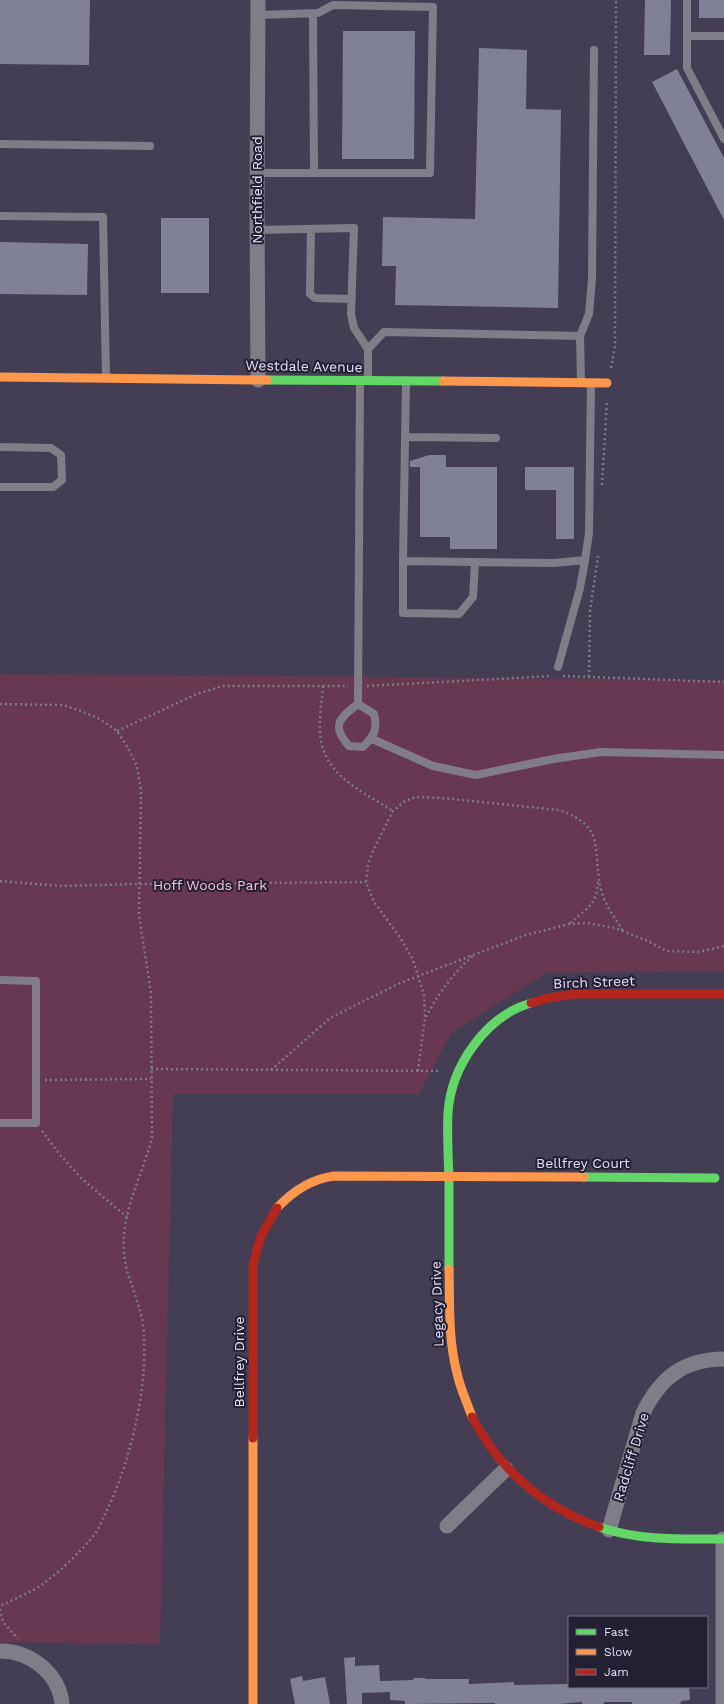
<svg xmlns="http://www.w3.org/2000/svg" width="724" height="1704" font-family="'Work Sans',sans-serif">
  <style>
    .green { fill: #683750 }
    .building { fill: #808097 }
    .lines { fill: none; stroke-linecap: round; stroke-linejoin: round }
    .path { stroke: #7d7a86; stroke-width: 2.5; stroke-dasharray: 2 3; stroke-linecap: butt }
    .lane { stroke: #807d87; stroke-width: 8 }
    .street { stroke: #807d87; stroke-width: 15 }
    .fast { stroke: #63d668; stroke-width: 9 }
    .slow { stroke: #ff974d; stroke-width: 9 }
    .jam { stroke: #b3261e; stroke-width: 9 }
    .labels { text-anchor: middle; stroke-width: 4; stroke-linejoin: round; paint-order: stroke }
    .street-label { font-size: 14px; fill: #e3def9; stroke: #242033 }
    .park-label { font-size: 14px; fill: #fec0d7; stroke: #242033 }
  </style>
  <rect width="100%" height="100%" fill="#443e55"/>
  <path class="green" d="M0 674 724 680V971L547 973 452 1032 419 1094H173L160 1644 0 1642Z"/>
  <path class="building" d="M0 0H90L89 65 0 64Z
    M645 0H671L670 55H644Z
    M699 0H724V18H699Z
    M343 31H415L414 159H342Z
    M479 48 527 50 526 109 561 110 558 308 395 305 396 266H382L383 217 475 219Z
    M677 69 724 158V220L652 82Z
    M161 218H209V293H161Z
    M0 242 88 244 87 295 0 294Z
    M429 455H446V467H497V549H450V537H420V467H410V461Z
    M525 467H574V539H556V490H525Z
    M355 1657V1666L379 1665 380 1681 414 1680 413 1678H425V1679H469V1684L514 1682V1685L569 1684V1687H689L690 1700 681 1701V1703L678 1704H632V1702H604V1704H582V1702L559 1704H495V1703L405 1704V1701L390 1700V1692L362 1693V1704H347L344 1658Z
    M302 1676 303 1681 325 1677 330 1704H295L290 1679Z"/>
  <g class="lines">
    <path class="path" d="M611 368 615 346 616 0
      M602 485 607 400
      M563 676 724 682
      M589 677 590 611 598 556
      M323 686C322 701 319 717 320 732 322 775 362 791 393 811
      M367 686 552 676
      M0 704 63 705 81 711 98 718 117 731 128 748 137 766 141 791 139 915 151 993 152 1138C142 1176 121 1212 124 1252 125 1271 133 1286 138 1304 142 1315 144 1329 144 1340 147 1393 128 1471 103 1518 100 1524 98 1531 93 1536 81 1552 59 1572 43 1584 30 1593 14 1599 0 1606
      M117 731 197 694 223 686H348
      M0 881 61 886 139 884 366 882
      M570 923C587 908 596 906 598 882
      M426 1017C438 994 454 972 474 955
      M151 1069 441 1071
      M271 1070 330 1018 400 983 526 935 569 924 587 923 615 928 648 941 666 951 699 952 724 946
      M418 1071 425 1017 424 995 413 960 401 939 374 902 366 882 368 865 373 851 393 811 405 801 416 797 442 798 559 810C610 828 590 852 602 893 606 907 616 919 623 931
      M45 1080 151 1079
      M42 1131 60 1155 82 1179 127 1217
      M0 1609 3 1622 18 1639"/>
    <path class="lane" d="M687 0V68L724 139
      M313 14 314 173
      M687 36H724
      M0 144 150 146
      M257 173H430L433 7 333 5 318 13 258 15
      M0 216 103 217 106 377
      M311 229 310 294 315 298 352 299
      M257 230 354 228 351 314 354 328 368 349V380
      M580 336 589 314 592 279 594 50
      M368 349 384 332 580 336 581 383
      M406 382 403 561V613L459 614 473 597 475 562
      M405 437 496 438
      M0 447 51 448 61 455 62 480 53 487H0
      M403 561 554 563 585 560 589 533 591 383
      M558 667 580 588 585 560
      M358 704 374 714C378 729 374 736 363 747L349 746C331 726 339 718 358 704L360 382
      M372 739 433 766 476 775 553 759 601 752 724 755
      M0 980 36 981V1123H0"/>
    <path class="street" d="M258 0 257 204 258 380
      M447 1526 506 1469
      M609 1530 643 1413C660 1378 684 1359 724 1359
      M723 1539V1704
      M0 1651C30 1651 59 1673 62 1704"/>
    <path class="fast" d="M267 380 443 381
      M584 1177 715 1178
      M449 1269C449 1238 449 1208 449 1177 448 1156 447 1134 448 1113 451 1066 486 1016 531 1003
      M599 1527C640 1541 681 1539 724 1539"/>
    <path class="slow" d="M0 377 267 380
      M443 381 607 383
      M277 1208C293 1191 311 1179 334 1176L584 1177
      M449 1269C450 1304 448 1339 457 1373 460 1388 467 1402 472 1417
      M253 1438V1704"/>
    <path class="jam" d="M531 1003 548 998 574 994H724
      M472 1417C499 1469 544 1508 599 1527
      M253 1438V1264L261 1236 277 1208"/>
  </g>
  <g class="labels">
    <g class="street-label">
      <text transform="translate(257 190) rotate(-90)" y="5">Northfield Road</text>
      <text transform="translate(304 366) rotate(1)" y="5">Westdale Avenue</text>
      <text transform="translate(594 982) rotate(-2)" y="5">Birch Street</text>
      <text x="583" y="1168">Bellfrey Court</text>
      <text transform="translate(437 1304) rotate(-92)" y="5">Legacy Drive</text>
      <text transform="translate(239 1362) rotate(-90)" y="5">Bellfrey Drive</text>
      <text transform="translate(631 1457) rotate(-73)" y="5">Radcliff Drive</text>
    </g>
    <g class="park-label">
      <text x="210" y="890">Hoff Woods Park</text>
    </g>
  </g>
  <rect x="568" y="1616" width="140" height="72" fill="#242033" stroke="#706c82"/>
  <rect x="576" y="1629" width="20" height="6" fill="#63d668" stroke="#706c82"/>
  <text x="604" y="1636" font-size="12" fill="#e3def9">Fast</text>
  <rect x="576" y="1649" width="20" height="6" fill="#ff974d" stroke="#706c82"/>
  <text x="604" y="1656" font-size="12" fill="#e3def9">Slow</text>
  <rect x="576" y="1669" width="20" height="6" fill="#b3261e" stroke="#706c82"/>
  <text x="604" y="1676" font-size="12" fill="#e3def9">Jam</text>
</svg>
